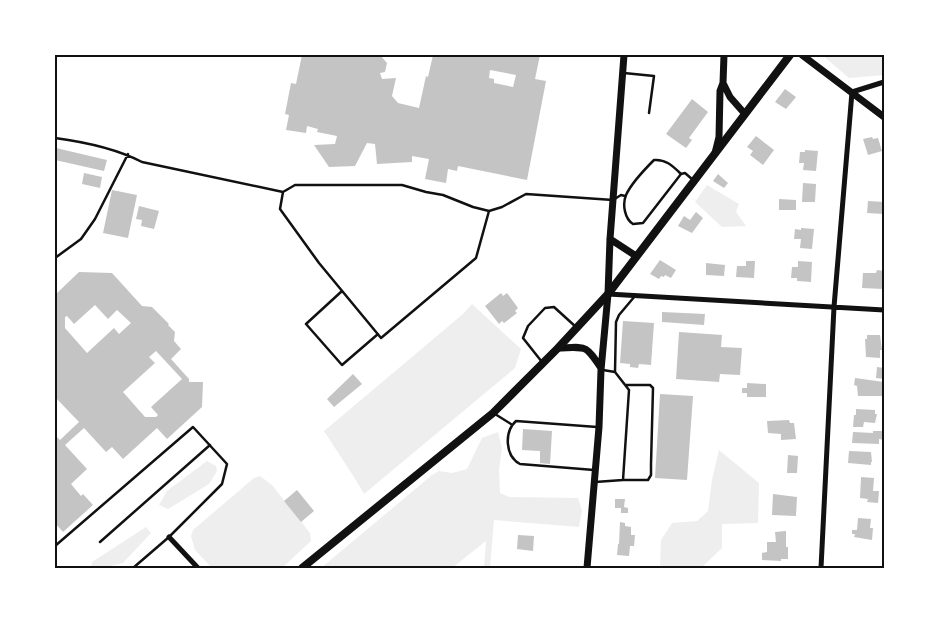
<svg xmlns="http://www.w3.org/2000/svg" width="939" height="623" font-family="'PT Sans Narrow',sans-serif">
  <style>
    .green { fill: #eee }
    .building { fill: #c4c4c4; fill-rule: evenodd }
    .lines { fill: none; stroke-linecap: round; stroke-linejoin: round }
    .service { stroke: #111; stroke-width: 2.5 }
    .minor { stroke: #111; stroke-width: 5 }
    .tertiary { stroke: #111; stroke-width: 7 }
    .secondary { stroke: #111; stroke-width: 8 }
    .neatline { fill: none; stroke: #111; stroke-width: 2 }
  </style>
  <rect width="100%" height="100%" fill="#fff"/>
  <path class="green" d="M822 55H884V75L849 78Z
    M707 185 739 204 736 212 746 226 722 227 695 202Z
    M472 304 521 349 515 368 364 494C352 472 337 452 324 431L463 314Z
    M498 432 502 448 499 470 500 493 509 497 578 498 582 511 579 527 494 520 490 568H484L486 541 452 568H321L432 475 439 471 452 473 467 469 482 438Z
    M719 450 759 483 758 523 722 524V548L701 568H660L661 540 672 523 697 521 708 511 712 480Z
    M207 461 216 466 217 471 209 484 168 509 159 505 167 491Z
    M260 476 272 485 310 533 311 541 282 568H212L195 550 191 536 193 530 254 478Z
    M146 527 151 533 123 563 103 568H91L92 562Z"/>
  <path class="building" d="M302 55H380L387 63 385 72 380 73 382 79 396 78 392 96 398 103 419 108 426 76 428 77 433 55H540L535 79 546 81 527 180 458 166 457 171 448 169 446 183 425 179 429 159 412 156V162L377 164 375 144 367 143 355 166 329 167 314 145 335 144 337 136 317 132 318 129 307 126 306 133 286 130 289 115 285 114 291 83 296 84ZM490 70 516 75 513 87 494 83V79L489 78Z
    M785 89 796 97 786 109 775 102Z
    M692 99 708 112 689 138 692 140 686 148 666 134Z
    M756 136 774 150 763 165 750 155 753 151 747 147Z
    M872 137 873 139 878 138 882 151 868 155 863 139Z
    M56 148 107 160 104 171 55 160Z
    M805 150 818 151 816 171 803 170 804 163H799L800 152H805Z
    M84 173 102 177 100 188 82 184Z
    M718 174 728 183 724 188 713 181Z
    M803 183 816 184 815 202H802Z
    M112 190 137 195 128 238 103 233Z
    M779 199 796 200V210H779Z
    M868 201 884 202V214L867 213Z
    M139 206 159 211 154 229 141 226 142 220 136 219Z
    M696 212 703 218 692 233 678 226 684 216 690 220Z
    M801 228 814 229 812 249 800 248 801 239H794L795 229 801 230Z
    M660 260 676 270 671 278 665 275 664 277 661 276 659 279 650 274Z
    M746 261H755L754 278 736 277 737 266H746Z
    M798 261 812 262 811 282 797 281V278H791L792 267H798Z
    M706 263 725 265 724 276 706 275Z
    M877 270 884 271 883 289 862 288 863 273H876Z
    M79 272 112 273 142 306 152 307 169 324 168 325 175 332 174 341 181 349 171 359 189 379V382H203L202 407 167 439 157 428 123 459 112 447 106 452 84 428 65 445 87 469 71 484 81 496 83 494 93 505 63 532 55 523 56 520 55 518V435L60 440 79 422 55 397V295ZM95 305 108 319 117 310 131 323 119 334 114 328 87 353 65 328V317L67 316 74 324ZM156 351 182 379 151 407 158 415 156 417H145L123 392 155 363 149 357Z
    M501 293 503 296 507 293 518 308 515 311 517 313 504 323 502 321 499 324 485 306Z
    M662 312 705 314 704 325 662 322Z
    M623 321 654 323 651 365 639 364 638 368 630 367V364L620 363Z
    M679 332 722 335 721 347 742 348 740 375 720 374 719 382 676 379Z
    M867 335H880L882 350H880V358L866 357 865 339H867Z
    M877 367 884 368V379L876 378Z
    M353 374 362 384 334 407 327 399Z
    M855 378 884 382V396H858L857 386 854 385Z
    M747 383 766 384V397H747V393H742V388H747Z
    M660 394 693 396 687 480 655 478Z
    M856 409 875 410V414H877L875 423 864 422 863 427H853L854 415H856Z
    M789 420 790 423H794L796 439 781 440V434L768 433 767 421Z
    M523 429 552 431 550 464 540 463V451L522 450Z
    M873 431H884V440L879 439V444L852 443 853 432 873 433Z
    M849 451 871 452 872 462H871V465L848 463Z
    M788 455 798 456 797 473H787Z
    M861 477 874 478 873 491H879L878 503 867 502 868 499 860 498Z
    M297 490 314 511 301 522 284 501Z
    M773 494 797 497 796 516 772 515Z
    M615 499H625L624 507 628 508V513H621V508H615Z
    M858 518 871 519 870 528H873L872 540 854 537 855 534H852V530H857Z
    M620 522 625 523V526L631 527V535H635L634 546H630L629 556 617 555 618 544H619Z
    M786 531V547H788V559H781V561L762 560V553L767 552V542H776L775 532Z
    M518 535 534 536 533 551 517 549Z"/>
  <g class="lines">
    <path class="service" d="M624 73 654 76 649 113
      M55 138C85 142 115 148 142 162L283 192 295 185H402L426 192 443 195 473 207 489 211 502 207 526 194 613 200 621 195 625 196
      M681 174 643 223 633 224C625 219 622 205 626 195 631 184 645 169 654 160 665 159 672 165 681 174L685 173 693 180
      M283 192 280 209 319 263 381 338 476 258 489 211
      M55 258 81 239 95 219 128 154
      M342 291 306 324 342 365 378 334
      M542 362 523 338 528 326 545 308 554 307 576 327
      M603 370 615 372
      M495 414 511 424
      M594 470 520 464C505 456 504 432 516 421L597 427
      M623 480H648L651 475V464L653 388 650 385H626
      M595 482 623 480 629 390 615 372 616 322 619 315 635 296
      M100 542 210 445
      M55 546 193 427 227 464 222 484 169 537 133 568"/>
    <path class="minor" d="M608 294 884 310
      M169 537 198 568
      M821 568 834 307 852 92 884 82"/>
    <path class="tertiary" d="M802 55 884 117
      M723 83 730 97 745 114
      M715 153 719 137 720 91 723 83 724 55
      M610 239 636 256
      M558 348C587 347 585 344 601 368
      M587 568 599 427 601 370 608 294 610 239 624 55"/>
    <path class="secondary" d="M302 568 493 413 558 348 608 294 790 55"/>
  </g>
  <rect width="939" height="623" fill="none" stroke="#ffffff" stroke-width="112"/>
  <rect x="56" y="56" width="827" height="511" class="neatline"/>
</svg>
